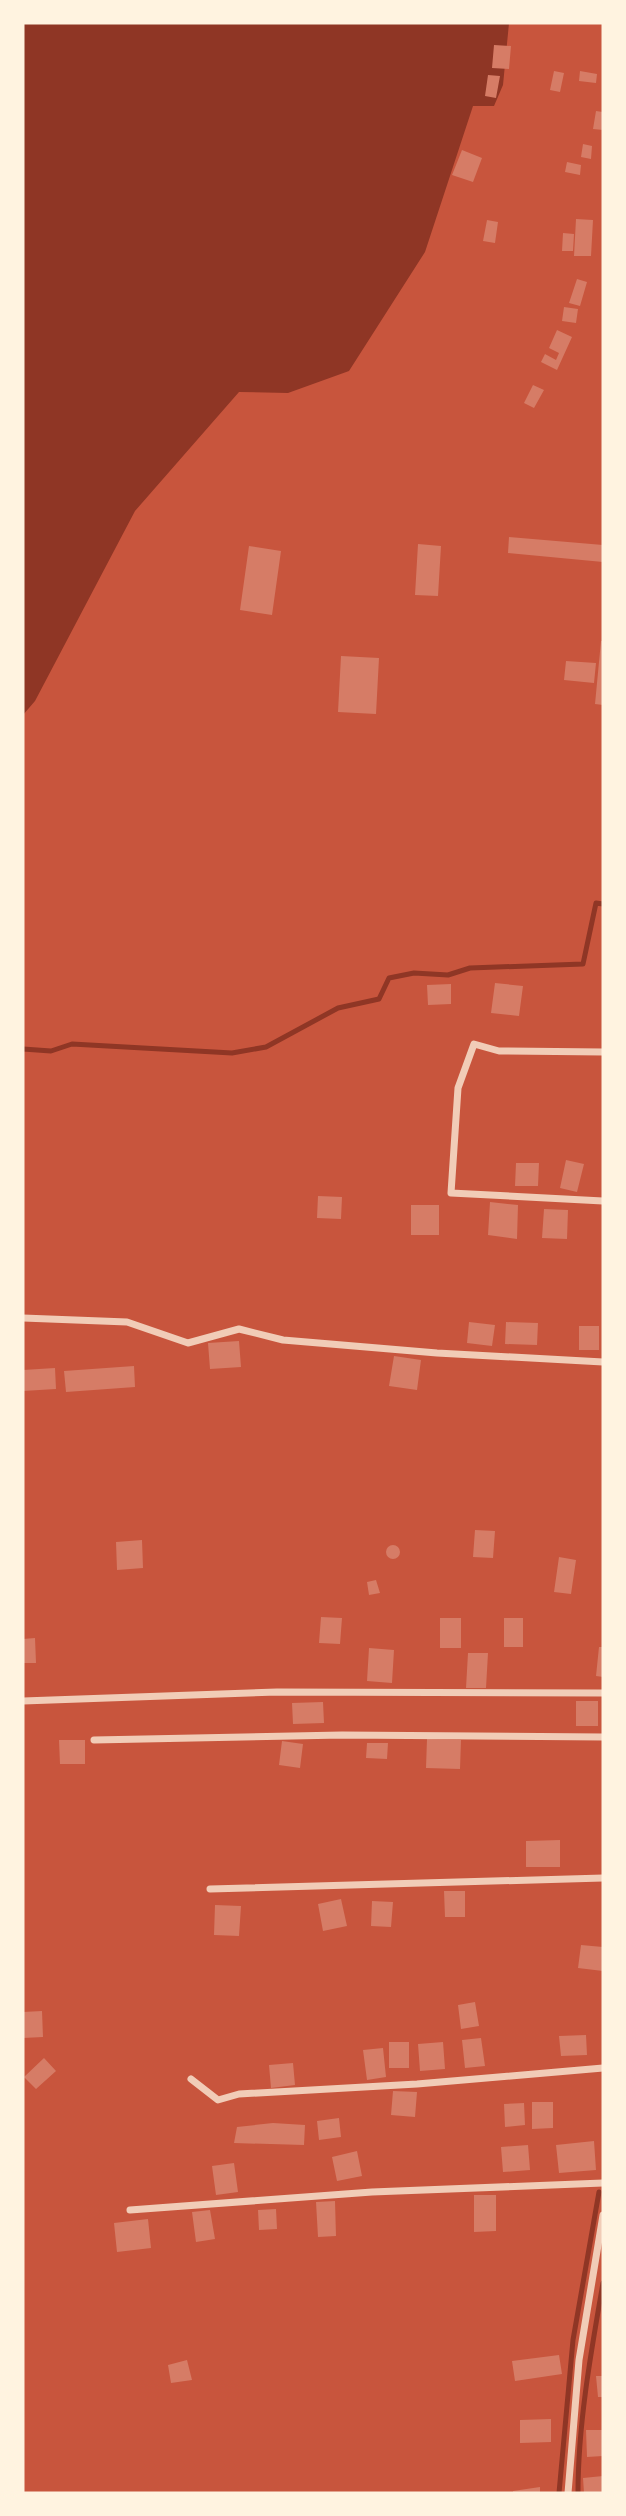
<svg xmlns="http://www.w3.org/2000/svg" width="626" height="2516" font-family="Poppins,sans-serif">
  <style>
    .water { fill: #8f3625 }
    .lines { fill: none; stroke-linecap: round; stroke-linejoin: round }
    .stream { stroke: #8f3625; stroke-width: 5 }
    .building { fill: #d67c66 }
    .minor { stroke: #f1ccb7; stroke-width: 7 }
  </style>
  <rect width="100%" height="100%" fill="#c8553d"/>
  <path class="water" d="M23 23H509L503 85 494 106H473L425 252 349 371 288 393 239 392 135 511 35 701 23 715Z"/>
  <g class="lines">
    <path class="stream" d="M23 1049 51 1051 72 1044 232 1053 266 1047 338 1008 379 999 389 978 414 973 448 975 470 968 583 964 596 903 603 904
      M559 2493 573 2340 599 2192
      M578 2493C578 2424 591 2352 603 2283"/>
  </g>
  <path class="building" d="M494 45 511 46 509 69 492 68Z
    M554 71 564 73 560 92 550 90Z
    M580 71 597 74 596 83 579 81Z
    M488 75 500 76 496 98 485 96Z
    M596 111 603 112V130L593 129Z
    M583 144 592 146 591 159 581 157Z
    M462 150 482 158 473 182 452 175Z
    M567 162 581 165 580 175 565 172Z
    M576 219 593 220 591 256H574Z
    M487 220 498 222 495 243 483 241Z
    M563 233 574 234 573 251H562Z
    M577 279 587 282 580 306 569 303Z
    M564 307 578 309 576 323 562 321Z
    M557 330 572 337 557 370 541 362 545 354 556 360 559 353 549 348Z
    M533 385 544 390 534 408 524 403Z
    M509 537 603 545V562L508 553Z
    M418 544 441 546 438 596 415 595Z
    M249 546 281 551 272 615 240 610Z
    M601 641H603V705L595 704Z
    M341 656 379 658 376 714 338 712Z
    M566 661 596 663 594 683 564 680Z
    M495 983 523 986 519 1016 491 1013Z
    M451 984V1004L428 1005 427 985Z
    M566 1160 584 1164 577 1192 560 1188Z
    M516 1163H539L538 1186H515Z
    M318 1196 342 1197 341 1219 317 1218Z
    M490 1202 518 1205 517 1239 488 1235Z
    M411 1205H439V1235H411Z
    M544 1209 568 1210 567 1239 542 1238Z
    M469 1322 495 1325 492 1346 467 1343Z
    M506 1322 538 1323 537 1345 505 1344Z
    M579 1326H599V1350H579Z
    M239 1341 241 1367 210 1369 208 1343Z
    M394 1356 421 1360 417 1390 389 1386Z
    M134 1366 135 1387 66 1392 64 1371Z
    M55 1368 56 1389 23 1391V1370Z
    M475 1530 495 1531 493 1558 473 1557Z
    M142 1540 143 1568 117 1570 116 1542Z
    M386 1552a7 7 0 1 1 14 0a7 7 0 1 1-14 0Z
    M559 1557 576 1560 571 1594 554 1592Z
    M376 1580 380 1593 369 1595 367 1582Z
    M321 1617 342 1618 340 1644 319 1643Z
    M440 1618H461V1648H440Z
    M504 1618H523V1647H504Z
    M35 1638 36 1663H23V1639Z
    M599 1647H603V1677L596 1676Z
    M369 1648 394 1650 392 1683 367 1681Z
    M468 1653H488L486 1688H466Z
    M576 1701H598V1726H576Z
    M323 1702 324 1723 293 1724 292 1703Z
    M427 1739 461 1740 460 1769 426 1768Z
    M59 1740H85V1764H60Z
    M282 1741 303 1744 300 1768 279 1765Z
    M367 1743H388L387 1759 366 1758Z
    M560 1840V1867H526V1841Z
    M444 1891H465V1917H445Z
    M341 1899 347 1926 323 1931 318 1904Z
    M372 1901 393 1902 391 1927 371 1926Z
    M215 1905 241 1906 239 1936 214 1935Z
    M581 1945 603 1947V1971L578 1968Z
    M475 2002 479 2026 461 2029 458 2005Z
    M42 2011 43 2037 23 2038V2012Z
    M586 2035 587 2055 561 2056 559 2036Z
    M481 2038 485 2066 465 2068 462 2040Z
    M389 2042H409V2068H389Z
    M443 2042 445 2069 420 2071 418 2044Z
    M383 2048 386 2077 367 2080 363 2050Z
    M44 2058 56 2071 36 2089 24 2077Z
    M293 2063 295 2085 271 2088 269 2065Z
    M393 2091 417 2092 415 2117 391 2115Z
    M532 2102H553V2128L532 2129Z
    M524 2103 525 2125 505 2127 504 2104Z
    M339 2118 341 2137 319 2140 317 2121Z
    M273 2123 305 2125 304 2145 234 2143 237 2127Z
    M594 2141 596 2170 559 2173 556 2145Z
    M528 2145 530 2170 503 2172 501 2147Z
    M357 2151 362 2176 337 2181 332 2157Z
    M234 2163 238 2192 216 2195 212 2166Z
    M474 2195H496V2231L474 2232Z
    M335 2201 336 2236 318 2237 316 2202Z
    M276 2209 277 2229 259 2230 258 2210Z
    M210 2210 215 2239 196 2242 192 2212Z
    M148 2219 151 2248 117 2252 114 2223Z
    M559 2355 562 2374 515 2381 512 2361Z
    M187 2360 192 2380 171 2383 168 2365Z
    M596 2376H603V2397H598Z
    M551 2419V2442L520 2443V2420Z
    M586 2430H603V2456L587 2457Z
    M603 2476V2493H584L583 2478Z
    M540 2487V2493H513V2491Z"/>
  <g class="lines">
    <path class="minor" d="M603 1052 499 1051 474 1044 458 1088 451 1193 603 1201
      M23 1318 127 1322 188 1343 239 1329 283 1340 437 1353 603 1362
      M23 1701 277 1692 603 1693
      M94 1740 342 1735 603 1737
      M210 1889 603 1878
      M191 2079 218 2100 239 2094 417 2084 603 2068
      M130 2210 372 2192 603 2183
      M568 2493 579 2360 603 2215"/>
  </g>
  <rect width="626" height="2516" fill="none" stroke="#fff3e0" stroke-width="49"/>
</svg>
